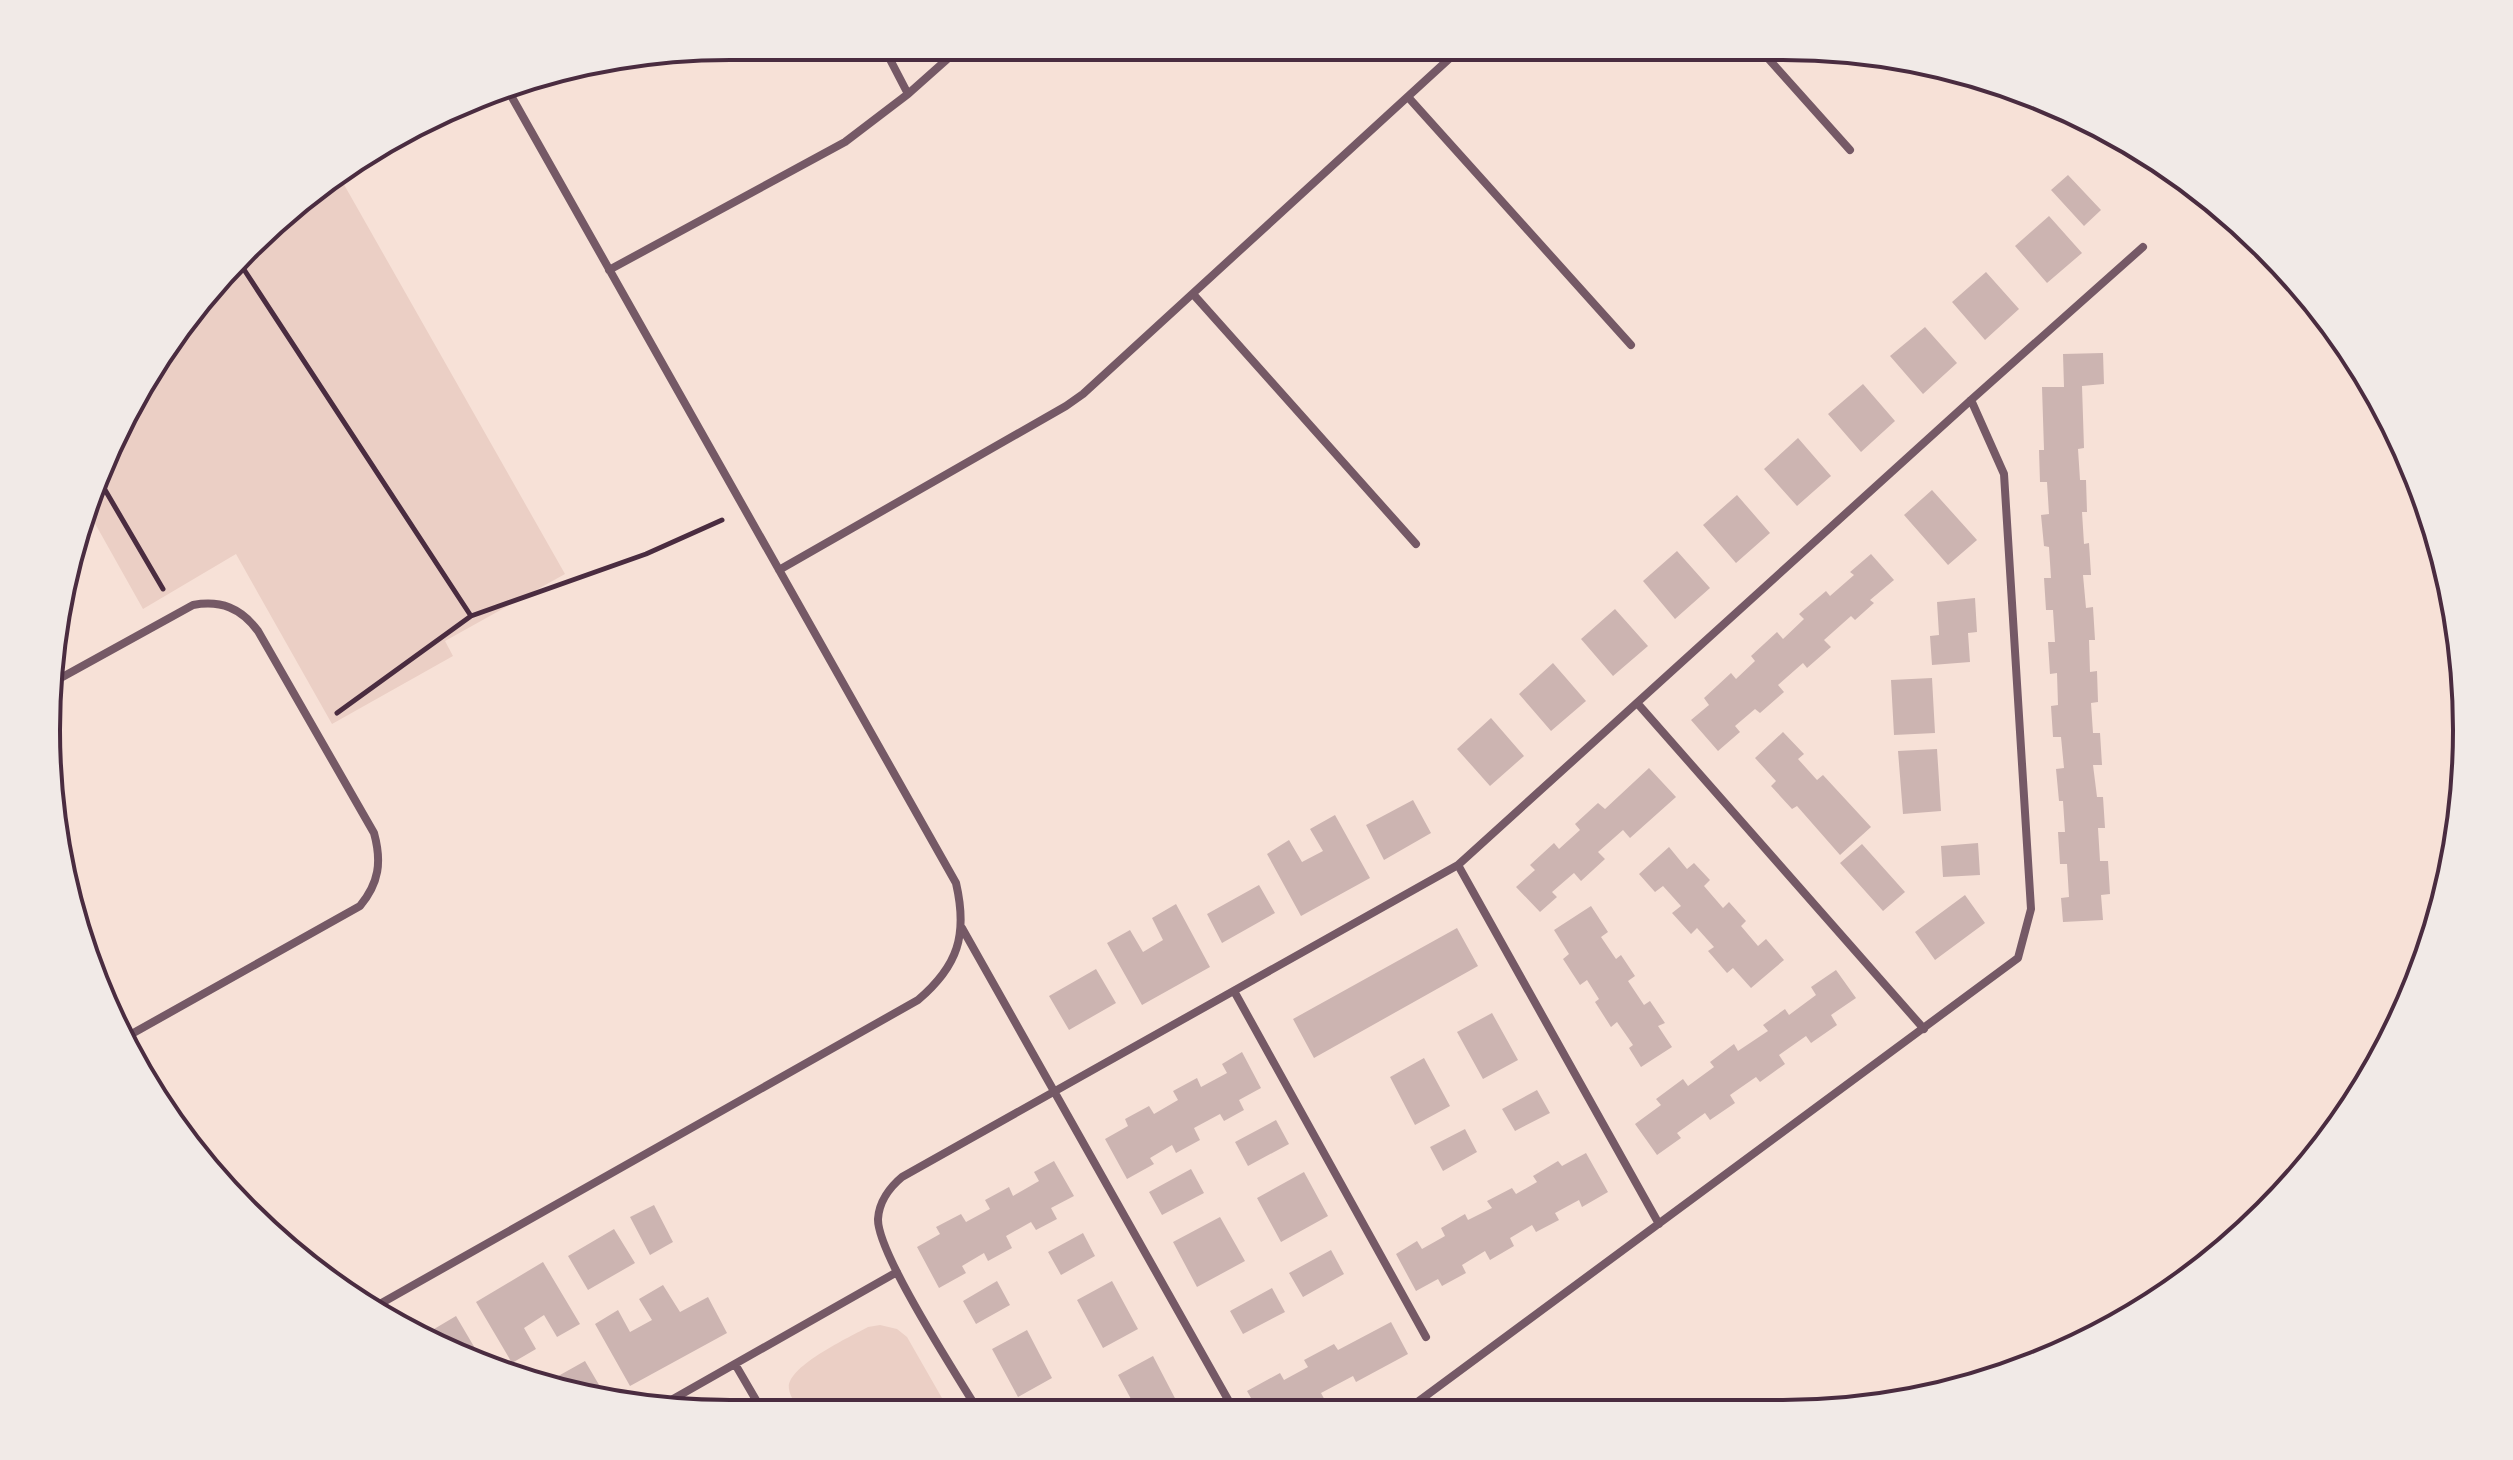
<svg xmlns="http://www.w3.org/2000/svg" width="2513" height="1460" font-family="'Open Sans',sans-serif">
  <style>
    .green { fill: #ebcfc5 }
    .building { fill: #ccb4b1 }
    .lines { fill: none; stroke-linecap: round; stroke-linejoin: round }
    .path { stroke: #4a2c40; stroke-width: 5 }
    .minor { stroke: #755966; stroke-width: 8 }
    .rim { fill: none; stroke: #4a2c40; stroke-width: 4 }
  </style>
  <rect width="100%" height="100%" fill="#f7e1d7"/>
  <path class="green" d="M338 174 565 574 445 641 453 656 332 724 236 554 143 609 88 511 162 350 314 187Z
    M880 1325 897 1329 907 1337 950 1412H801C797 1406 790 1397 789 1389 785 1367 850 1337 868 1327Z"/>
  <path class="building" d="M2068 175 2101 210 2084 226 2051 190Z
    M2049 216 2082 253 2047 283 2015 246Z
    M1986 272 2019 309 1985 340 1952 302Z
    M1925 327 1957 363 1923 394 1890 356Z
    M2103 353 2104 384 2082 386 2084 448 2078 449 2080 480H2086L2087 512H2082L2084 544 2089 543 2091 575H2083L2086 608 2093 607 2095 640H2089L2090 672 2097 671 2098 702 2091 703 2093 733H2100L2102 765H2093L2097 797H2103L2105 828H2098L2100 861H2108L2110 894 2101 895 2103 920 2063 922 2061 898 2069 897 2067 864H2060L2058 832H2065L2063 801H2059L2056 769 2064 768 2061 737H2053L2051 706 2058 705 2057 673 2050 674 2048 642H2055L2053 610H2046L2044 578H2051L2049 547 2044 546 2041 515 2049 514 2047 482H2040L2039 450H2044L2042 387H2064L2063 354Z
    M1863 384 1895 421 1861 452 1828 414Z
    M1798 438 1831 476 1797 506 1764 469Z
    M1932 490 1977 540 1948 565 1904 515Z
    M1737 495 1770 533 1736 563 1703 525Z
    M1677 551 1710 588 1675 619 1643 581Z
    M1871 554 1894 580 1870 600 1874 603 1855 620 1851 616 1824 640 1831 647 1807 668 1803 663 1778 685 1784 692 1760 713 1755 709 1735 726 1740 732 1718 751 1691 720 1709 705 1704 698 1731 673 1736 679 1755 661 1751 656 1777 632 1783 639 1804 619 1799 614 1826 591 1830 596 1854 575 1850 572Z
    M1975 598 1977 632 1968 633 1970 662 1932 665 1930 636 1939 635 1937 602Z
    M1615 609 1648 646 1613 676 1581 639Z
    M1553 663 1586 701 1551 731 1519 694Z
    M1932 678 1935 733 1894 735 1891 680Z
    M1491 718 1524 756 1490 786 1457 749Z
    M1783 732 1804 754 1798 759 1817 780 1823 775 1871 827 1840 855 1797 806 1792 809 1771 786 1776 781 1755 758Z
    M1937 749 1941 811 1903 814 1898 751Z
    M1649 768 1676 797 1630 838 1623 830 1598 852 1605 859 1581 881 1574 873 1552 892 1557 897 1540 912 1516 887 1535 870 1530 865 1554 843 1559 849 1580 830 1575 824 1598 803 1605 809Z
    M1413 800 1431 833 1384 860 1366 825Z
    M1335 815 1370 878 1301 916 1267 854 1289 840 1302 862 1323 851 1310 829Z
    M1978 843 1980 875 1943 877 1941 846Z
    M1862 844 1905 892 1883 911 1840 863Z
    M1669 847 1687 869 1694 863 1710 880 1704 886 1723 908 1729 902 1746 921 1741 926 1758 946 1766 939 1784 960 1751 988 1733 968 1727 973 1708 951 1714 947 1697 928 1691 934 1672 913 1681 906 1663 886 1655 892 1639 874Z
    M1259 885 1275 913 1222 943 1207 914Z
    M1965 895 1985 923 1935 960 1915 932Z
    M1176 904 1210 967 1142 1005 1107 943 1130 930 1143 952 1163 940 1152 918Z
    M1591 906 1608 932 1601 937 1616 959 1621 955 1635 976 1628 981 1644 1005 1650 1001 1665 1023 1658 1026 1672 1047 1641 1067 1629 1048 1633 1045 1617 1022 1611 1027 1595 1002 1599 999 1587 980 1580 985 1563 959 1569 954 1554 930Z
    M1457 928 1478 966 1314 1058 1293 1019Z
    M1096 969 1116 1003 1069 1030 1049 996Z
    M1836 970 1856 998 1831 1015 1837 1025 1811 1043 1806 1036 1779 1055 1785 1064 1760 1082 1756 1077 1730 1095 1735 1103 1710 1120 1705 1113 1677 1133 1681 1138 1657 1155 1635 1124 1661 1105 1656 1099 1683 1079 1688 1086 1714 1067 1710 1062 1734 1044 1738 1051 1768 1031 1763 1025 1785 1009 1789 1015 1816 995 1811 987Z
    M1492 1013 1518 1060 1483 1079 1457 1032Z
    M1242 1052 1261 1088 1239 1100 1244 1110 1224 1121 1220 1114 1194 1128 1200 1140 1176 1153 1172 1145 1150 1158 1154 1164 1127 1179 1105 1139 1128 1126 1125 1119 1149 1106 1154 1114 1178 1100 1173 1091 1197 1078 1201 1087 1227 1073 1222 1064Z
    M1424 1058 1450 1106 1415 1125 1390 1077Z
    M1537 1090 1550 1113 1515 1131 1502 1109Z
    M1276 1120 1289 1144 1248 1166 1235 1142Z
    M1465 1129 1477 1152 1443 1171 1430 1147Z
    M1586 1153 1608 1192 1582 1207 1579 1200 1555 1213 1559 1220 1536 1232 1532 1225 1510 1238 1514 1246 1490 1260 1485 1251 1462 1265 1466 1273 1442 1286 1438 1279 1416 1291 1396 1254 1417 1241 1422 1249 1445 1236 1441 1228 1465 1214 1468 1220 1492 1208 1487 1201 1512 1188 1516 1194 1537 1182 1533 1176 1558 1161 1562 1166Z
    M1054 1161 1074 1196 1051 1208 1057 1219 1036 1230 1031 1222 1006 1236 1012 1248 988 1261 984 1253 962 1266 966 1273 939 1288 917 1247 940 1234 936 1227 961 1214 966 1222 990 1209 985 1200 1009 1187 1013 1196 1039 1181 1034 1172Z
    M1191 1169 1204 1193 1162 1215 1149 1192Z
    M1304 1172 1328 1216 1281 1242 1257 1198Z
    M654 1205 673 1242 650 1255 630 1217Z
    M1220 1217 1245 1261 1197 1287 1173 1242Z
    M614 1229 635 1263 588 1290 568 1256Z
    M1083 1233 1095 1256 1061 1275 1048 1252Z
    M1331 1250 1344 1274 1303 1297 1289 1273Z
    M543 1262 580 1324 557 1337 544 1315 524 1328 536 1349 512 1363 476 1302Z
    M997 1281 1010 1305 976 1324 963 1301Z
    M1112 1281 1138 1329 1103 1348 1077 1300Z
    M663 1285 680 1312 708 1297 727 1333 630 1386 595 1324 618 1310 630 1332 652 1320 639 1299Z
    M1272 1288 1285 1312 1243 1334 1230 1311Z
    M456 1316 476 1350 466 1356 424 1335Z
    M1391 1322 1408 1354 1356 1382 1353 1376 1321 1393 1327 1404 1311 1412H1259L1247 1391 1280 1373 1284 1380 1308 1367 1304 1360 1334 1344 1338 1350Z
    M1027 1330 1052 1378 1018 1397 992 1349Z
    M1153 1356 1178 1404 1162 1412H1138L1118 1375Z
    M585 1361 605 1395 544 1384Z"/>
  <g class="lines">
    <path class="path" d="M241 265 471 616
      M101 483 163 589
      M337 713 471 616 646 554 722 520"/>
    <path class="minor" d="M883 46 908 94
      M1758 47 1850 150
      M1408 97 1631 345
      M609 270 845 142 908 94 962 46
      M1193 294 1416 544
      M779 570 1066 406 1083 394 1462 47
      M57 680 193 605C221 600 241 608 258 631L374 833C382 862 379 883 360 906L128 1036
      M1638 704 1924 1029
      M1458 865 1659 1224
      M962 928 1235 1412
      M1234 991 1426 1337
      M371 1309 918 1000C958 966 968 935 956 883L505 85
      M735 1364 763 1412
      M659 1407 897 1272
      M979 1412C958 1377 877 1253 878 1219 879 1202 890 1187 902 1177L1458 865 1971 400 2143 247
      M1404 1412 2018 958 2031 909 2004 474 1971 400"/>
  </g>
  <path d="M0 0H2513V1460H0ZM730 60H1783A670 670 0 0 1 2453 730V730A670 670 0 0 1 1783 1400H730A670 670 0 0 1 60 730V730A670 670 0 0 1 730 60Z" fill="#f1eae7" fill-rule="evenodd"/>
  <path class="rim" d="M730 60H1783A670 670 0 0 1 2453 730V730A670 670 0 0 1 1783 1400H730A670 670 0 0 1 60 730V730A670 670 0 0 1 730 60Z"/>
</svg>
